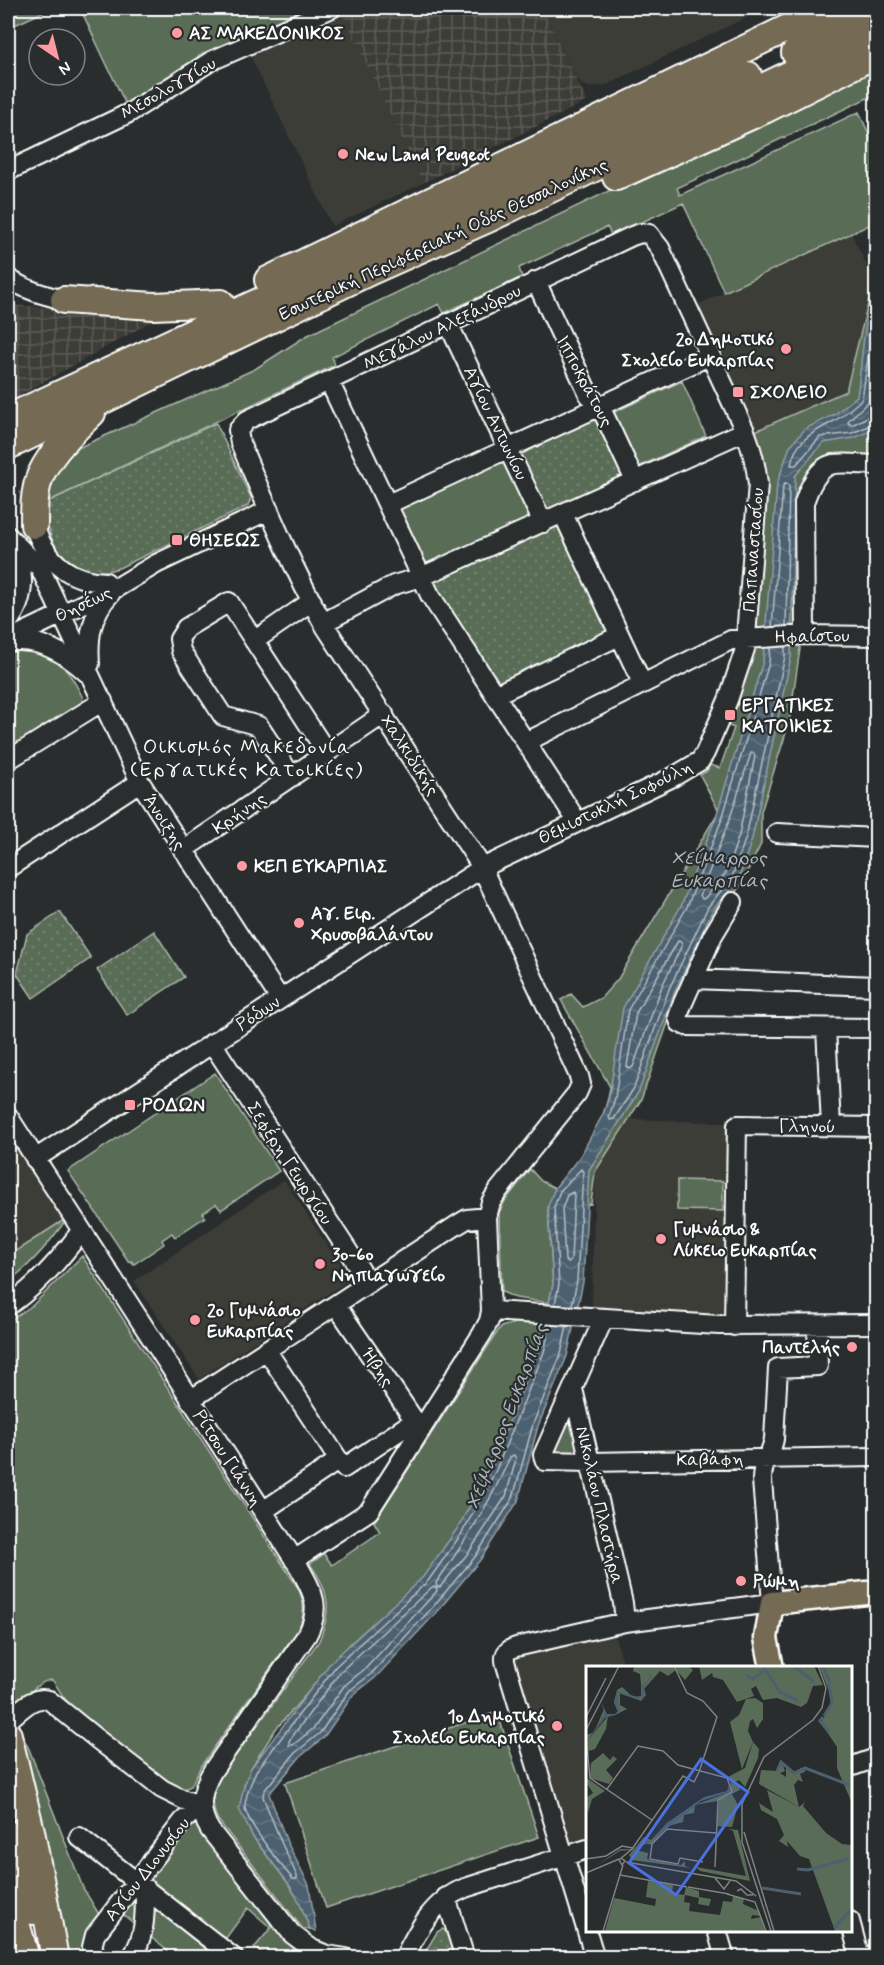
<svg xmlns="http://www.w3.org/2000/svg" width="884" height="1965" font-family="Mynerve,sans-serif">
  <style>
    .built { fill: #3e3d39 }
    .industrial { fill: url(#industrial-grid) }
    .grass { fill: #596c57; stroke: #acb6ab; stroke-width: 1.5 }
    .park { fill: url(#park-dots); stroke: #acb6ab; stroke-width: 1.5 }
    .water { fill: url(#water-waves); stroke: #94a0a9; stroke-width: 1.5 }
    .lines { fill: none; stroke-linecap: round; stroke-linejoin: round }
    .shore { stroke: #b7bfc5; stroke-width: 1.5 }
    .minor-casing { stroke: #fff; stroke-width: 22 }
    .major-casing { stroke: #fff; stroke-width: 27 }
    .highway-casing { stroke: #fff; stroke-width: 30 }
    .minor { stroke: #2a2d2e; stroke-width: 18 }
    .major { stroke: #746b52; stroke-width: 22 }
    .highway { stroke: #746b52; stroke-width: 26 }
    .poi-dot { fill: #ff9aa2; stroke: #2a2d2e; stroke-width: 2 }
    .labels { text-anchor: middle; stroke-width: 4.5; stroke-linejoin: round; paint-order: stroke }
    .poi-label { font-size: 18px; font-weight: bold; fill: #fff; stroke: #2a2d2e; text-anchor: start }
    .street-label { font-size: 18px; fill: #fff; stroke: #2a2d2e }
    .neighbourhood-label { font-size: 20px; letter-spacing: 1.5px; fill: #fff; stroke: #2a2d2e }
    .water-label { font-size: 20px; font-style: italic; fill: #aeb7be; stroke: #2a2d2e }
    .inset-river { fill: none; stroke: #4c606f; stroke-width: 3 }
    .inset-road { fill: none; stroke: #7f8182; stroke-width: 1.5 }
    .view { fill: #4a71e0; fill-opacity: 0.15; stroke: #4a71e0; stroke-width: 3 }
    .inset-edge { fill: none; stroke: #fff; stroke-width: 3 }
  </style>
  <defs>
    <pattern id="industrial-grid" width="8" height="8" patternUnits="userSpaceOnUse" patternTransform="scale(1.5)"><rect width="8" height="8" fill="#3e3d39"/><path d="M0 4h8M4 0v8" fill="none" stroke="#5b5a57"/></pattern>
    <pattern id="park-dots" width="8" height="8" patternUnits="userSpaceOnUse" patternTransform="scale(1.5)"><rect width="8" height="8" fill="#596c57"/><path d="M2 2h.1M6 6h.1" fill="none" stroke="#728270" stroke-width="1.8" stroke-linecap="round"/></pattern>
    <pattern id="water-waves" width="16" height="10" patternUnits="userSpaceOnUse" patternTransform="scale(1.5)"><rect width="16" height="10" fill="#4c606f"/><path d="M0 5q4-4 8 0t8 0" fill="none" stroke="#677885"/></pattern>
  </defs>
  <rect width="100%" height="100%" fill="#2a2d2e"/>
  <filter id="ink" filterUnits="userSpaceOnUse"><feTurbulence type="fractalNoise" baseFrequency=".0167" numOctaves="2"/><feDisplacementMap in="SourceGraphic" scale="12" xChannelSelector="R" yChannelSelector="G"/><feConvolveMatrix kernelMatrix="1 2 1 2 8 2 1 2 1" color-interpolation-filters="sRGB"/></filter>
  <g filter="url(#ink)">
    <path class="built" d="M542 8H766L606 85 590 87 583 85 576 77Z
      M342 13 423 183 332 226 250 55Z
      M851 233 874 281 846 391 753 432 695 306Z
      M629 1119 733 1123 725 1316 592 1306 595 1172Z
      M8 1135 64 1221 8 1257Z
      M284 1180 350 1279 199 1379 134 1281Z
      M614 1634 625 1668H587V1837L569 1842 513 1656Z"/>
    <path class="industrial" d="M354 8H542L587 101 423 183 342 13Z
      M8 305 163 315 8 402Z"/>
    <path class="grass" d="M8 8H52L8 28Z
      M80 8H319L126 105Z
      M876 63V94L677 188 680 195 859 112 876 150V222L724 292 683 203 612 236 607 227 519 268 522 277 444 313 439 304 332 357 335 365 45 503C49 476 57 462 80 447L255 369 306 336Z
      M876 272V458H830L797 517 800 649 789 723 761 812V844L740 886 717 917 684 977 641 1100 595 1172 591 1204 548 1209 553 1285 549 1303 516 1298 502 1292 499 1213 505 1201 530 1169 541 1181 555 1188C580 1160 605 1125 610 1087L561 1000 571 994 583 1007 601 998 618 979 719 811 700 775 707 771 710 765 720 768 734 728 724 724 749 657 753 432 846 391Z
      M682 381 706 436 636 468 612 413Z
      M502 456 533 522 426 572 395 507Z
      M15 651C55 651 66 664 83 698L80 707 8 751V652Z
      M215 1073 279 1171 221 1210 216 1204 203 1213 205 1217 175 1237 172 1233 162 1240 164 1244 134 1264 131 1261 129 1262 68 1171Z
      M677 1180 723 1181V1211L677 1210Z
      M67 1218C50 1243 32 1264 8 1282V1256Z
      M82 1256 298 1588C306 1605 305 1619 295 1634L201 1766 191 1786 184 1789C161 1784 82 1718 65 1699 60 1693 57 1685 52 1680 36 1680 22 1703 11 1713L8 1703V1322L33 1305Z
      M518 1322 562 1325 475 1532 351 1643 275 1730 251 1768 244 1786V1818L253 1837 288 1883 299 1901 310 1929H303L218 1820C210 1805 213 1792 220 1777L319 1641C332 1610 330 1591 310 1564L324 1554 332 1565 380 1532 374 1522 498 1331 501 1327Z
      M570 1416 579 1453 553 1452Z
      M497 1712 539 1837 326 1908 285 1783Z
      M19 1728 29 1749 83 1888 100 1916 93 1936 105 1957H63Z
      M197 1812 285 1923 330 1957H269L254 1948 271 1928 248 1908 212 1957H175L115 1908Z"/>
    <path class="park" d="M596 411 628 478 545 516 514 450Z
      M216 423 251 498 248 506 119 568C71 583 46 547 45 503Z
      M563 514 619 636 495 695 421 577Z
      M60 912 91 958 33 998 17 974 27 934Z
      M154 931 184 977 127 1015 97 970Z
      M442 1929 446 1931 454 1957H422L437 1932Z"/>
    <path class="water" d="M876 288V428L854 438 823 443 795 476 791 657 752 839 738 881 713 909 675 991 639 1091 589 1170 583 1282 567 1356 538 1426 518 1501 480 1560 436 1613 375 1678 353 1695 324 1737 300 1757 269 1794 287 1842 309 1885 316 1931 310 1929 299 1901 288 1883 253 1837 239 1809 244 1786 251 1768 331 1662 423 1577 457 1529 491 1468 538 1350 553 1285 548 1206 555 1188 581 1155 604 1112 609 1097 623 1008 682 904 716 817 763 661 777 484 790 446 805 429 835 414 857 396C863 360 862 321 876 288Z"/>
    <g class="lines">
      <path class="shore" d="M876 303 862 399C854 406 845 414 836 420 816 431 795 439 791 465H796L820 437 852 433 876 423
        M876 361 869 401 849 420 848 423 852 425 869 416 876 415
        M772 627 783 486 786 483 789 486 786 626
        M770 648 769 663 722 819 687 907 628 1010 615 1098 609 1117 610 1120 614 1119 634 1088 669 989 708 907 732 877 746 837 785 656V647
        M751 753H754L755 756 739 835 726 873 705 898 702 899 700 895 729 821Z
        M678 941 681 942 682 945 662 986 633 1067 629 1069 627 1066 636 1013Z
        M573 1192 574 1195 571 1260 568 1263 565 1260 562 1209 567 1195Z
        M555 1304 559 1284 554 1207 560 1191 581 1169 583 1172 577 1281 572 1305
        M550 1325 544 1352 496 1470 462 1533 428 1581 336 1666 256 1771C252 1781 244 1797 245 1808 248 1824 282 1867 293 1879H297V1876L282 1844 263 1797 264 1791 295 1753 320 1733 349 1691 371 1674 431 1609 475 1557 513 1498 533 1424 561 1354 567 1326
        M514 1455 516 1459 506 1496 469 1552 440 1587H437L436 1583C464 1543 491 1502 510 1457Z
        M432 1587H436L437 1591 366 1668 344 1686 314 1728 293 1745H289V1741L341 1671Z"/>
      <defs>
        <path id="minor" d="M8 171 129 113 211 61 332 8
          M8 278C25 290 44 295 64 300
          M536 281 589 395 600 406 635 481
          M448 323 543 523
          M329 381 430 595 577 821
          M388 504 711 355
          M563 514 642 683
          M34 525C45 560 68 581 106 582
          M8 536 40 568 140 782 280 999
          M8 622C26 599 26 569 12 543
          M323 623 394 585 421 577 745 431
          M805 635 804 503C808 490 818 466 834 464 846 462 864 465 876 465
          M8 640 116 588 156 564 269 510
          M254 641 312 601
          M9 642C38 637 67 654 87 673
          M90 664C88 637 91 614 111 593
          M495 695 619 636
          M526 742 731 640 805 635 876 636
          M8 760 103 701
          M292 777 259 726 223 716 181 651 179 639 186 628 229 602 327 753
          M777 833 876 838
          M183 850 384 714
          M8 868 140 782
          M733 902 713 935 682 1005 678 1017 680 1023 686 1026 876 1028
          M693 979 876 986
          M826 1028 831 1126
          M212 1043 369 1283
          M8 1116 299 1567C313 1592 322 1607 307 1635L213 1770C201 1790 197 1809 210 1830L292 1934 312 1949 327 1955 346 1958
          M35 1159 482 868 673 777 700 761 705 753 728 700 745 649 758 484C756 465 752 449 745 431L660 248 649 234 641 233 632 236 247 420 238 430 240 443C266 504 291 565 323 623L478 861 482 868 579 1076 581 1084 577 1093 498 1191 491 1202 487 1217 491 1311 489 1321 482 1334 369 1511 294 1560
          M336 1305 421 1430
          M8 1306C37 1286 60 1260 81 1231
          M491 1311 719 1325 876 1324
          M604 1318 543 1455 545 1461 590 1462 876 1457
          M734 1326 737 1125 876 1127
          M267 1351 344 1468 414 1421
          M573 1389 623 1603 625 1622
          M190 1400 457 1225 467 1219 487 1217
          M263 1511 339 1460
          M12 1717C23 1708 34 1695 49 1700L97 1739 162 1789 184 1800 201 1805
          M850 1767 876 1758
          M79 1837 234 1958
          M446 1897 465 1958
          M850 1921 860 1958
          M717 1930 725 1958
          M98 1958 92 1947 95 1935 183 1821 201 1805
          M131 1958C146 1937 145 1912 145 1888
          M404 1958C418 1929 434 1900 465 1888L587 1849
          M595 1958 506 1665C503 1655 506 1650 516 1647L625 1622 772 1603 762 1480C762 1461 771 1456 774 1439L778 1368 818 1366 817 1325
          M864 1958 876 1954"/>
        <path id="major" d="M772 1668 766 1638 772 1603 876 1592"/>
        <path id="highway" d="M795 53 876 9
          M616 177 764 110 876 54
          M268 280 829 8
          M64 300 154 306 221 303
          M8 418 748 75
          M8 446 371 271 490 218 859 41 876 31
          M34 525C34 508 34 490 41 474 52 451 74 430 92 413
          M8 1735 31 1831 55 1958
          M8 1834 33 1911
          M8 1895 26 1958"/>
      </defs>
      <use href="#minor" class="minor-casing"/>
      <use href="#major" class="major-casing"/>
      <use href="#highway" class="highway-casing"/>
      <use href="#minor" class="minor"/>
      <use href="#major" class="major"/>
      <use href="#highway" class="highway"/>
    </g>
  </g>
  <g class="poi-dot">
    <circle cx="177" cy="33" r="6"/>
    <circle cx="343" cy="154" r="6"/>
    <circle cx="786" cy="349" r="6"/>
    <rect x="732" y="386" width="12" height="12" rx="3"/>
    <rect x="171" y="534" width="12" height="12" rx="3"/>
    <rect x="724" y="709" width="12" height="12" rx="3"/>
    <circle cx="242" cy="866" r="6"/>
    <circle cx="299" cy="923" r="6"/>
    <rect x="124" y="1099" width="12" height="12" rx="3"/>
    <circle cx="661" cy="1239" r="6"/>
    <circle cx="320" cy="1264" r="6"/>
    <circle cx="195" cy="1320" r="6"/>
    <circle cx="852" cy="1347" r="6"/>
    <circle cx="741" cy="1581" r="6"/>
    <circle cx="557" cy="1726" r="6"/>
  </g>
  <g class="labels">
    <g class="poi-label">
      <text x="189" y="39">ΑΣ ΜΑΚΕΔΟΝΙΚΟΣ</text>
      <text x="355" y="160">New Land Peugeot</text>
      <text x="774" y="345" text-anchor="end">2ο Δημοτικό<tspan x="774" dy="21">Σχολείο Ευκαρπίας</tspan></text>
      <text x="750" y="398">ΣΧΟΛΕΙΟ</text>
      <text x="189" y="546">ΘΗΣΕΩΣ</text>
      <text x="742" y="711">ΕΡΓΑΤΙΚΕΣ<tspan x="742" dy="21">ΚΑΤΟΙΚΙΕΣ</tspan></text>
      <text x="254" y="872">ΚΕΠ ΕΥΚΑΡΠΙΑΣ</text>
      <text x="311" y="919">Αγ. Ειρ.<tspan x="311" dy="21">Χρυσοβαλάντου</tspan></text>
      <text x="142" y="1111">ΡΟΔΩΝ</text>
      <text x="673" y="1235">Γυμνάσιο &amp;<tspan x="673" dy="21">Λύκειο Ευκαρπίας</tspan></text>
      <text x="332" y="1260">3ο-6ο<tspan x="332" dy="21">Νηπιαγωγείο</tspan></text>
      <text x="207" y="1316">2ο Γυμνάσιο<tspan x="207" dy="21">Ευκαρπίας</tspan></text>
      <text x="840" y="1353" text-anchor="end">Παντελής</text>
      <text x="753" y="1587">Ρώμη</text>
      <text x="545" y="1722" text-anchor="end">1ο Δημοτικό<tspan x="545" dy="21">Σχολείο Ευκαρπίας</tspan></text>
    </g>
    <g class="street-label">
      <text transform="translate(168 88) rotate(-30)" y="6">Μεσολογγίου</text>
      <text transform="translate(443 239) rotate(-25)" y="6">Εσωτερική Περιφερειακή Οδός Θεσσαλονίκης</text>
      <text transform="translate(442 327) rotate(-26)" y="6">Μεγάλου Αλεξάνδρου</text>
      <text transform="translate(585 381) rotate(62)" y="6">Ιπποκράτους</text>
      <text transform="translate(496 423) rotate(64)" y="6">Αγίου Αντωνίου</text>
      <text transform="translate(753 550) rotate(-86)" y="6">Παπαναστασίου</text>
      <text transform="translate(83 604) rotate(-26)" y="6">Θησέως</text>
      <text transform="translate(812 636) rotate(-1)" y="6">Ηφαίστου</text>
      <text transform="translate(410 755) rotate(57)" y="6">Χαλκιδικής</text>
      <text transform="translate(615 802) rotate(-26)" y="6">Θεμιστοκλή Σοφούλη</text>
      <text transform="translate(239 813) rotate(-34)" y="6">Κρήνης</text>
      <text transform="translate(165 822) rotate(57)" y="6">Άνοιξης</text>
      <text transform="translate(258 1013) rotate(-33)" y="6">Ρόδων</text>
      <text transform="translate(807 1126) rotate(1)" y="6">Γληνού</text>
      <text transform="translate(290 1163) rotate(57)" y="6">Σεφέρη Γεωργίου</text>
      <text transform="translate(378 1367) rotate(56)" y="6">Ήβης</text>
      <text transform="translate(228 1458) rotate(57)" y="6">Ρίτσου Γιάννη</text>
      <text transform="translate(710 1459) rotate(-1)" y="6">Καβάφη</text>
      <text transform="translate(600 1505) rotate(77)" y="6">Νικολάου Πλαστήρα</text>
      <text transform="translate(147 1869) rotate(-52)" y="6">Αγίου Διονυσίου</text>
    </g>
    <g class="neighbourhood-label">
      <text x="247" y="753">Οικισμός Μακεδονία<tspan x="247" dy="23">(Εργατικές Κατοικίες)</tspan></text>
    </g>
    <g class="water-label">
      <text x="719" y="864">Χείμαρρος<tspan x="719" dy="23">Ευκαρπίας</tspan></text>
      <text transform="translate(506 1416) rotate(-69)" y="7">Χείμαρρος Ευκαρπίας</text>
    </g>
  </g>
  <g transform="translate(586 1666)">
    <rect width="266" height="266" fill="#2a2d2e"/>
    <path d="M48 0H102L107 4 99 14 90 4 82 10 74 5 58 23 60 29 55 35 34 27V39L41 43 25 51 32 46 28 36 31 24 36 21 47 31 56 30 54 8 47 5ZM113 0H228L237 19 227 20 221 37 215 41 191 32 177 34 170 20 165 23 168 30 151 36 137 14 127 11 126 7 116 14ZM233 0H265V135L251 102V81L235 57 247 35ZM18 43 19 48 2 74 22 50 20 63 9 83 3 85V94L1 69 8 66ZM167 76 173 83 172 92 152 137 159 121 153 114 146 118H152L154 124 131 135 109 139 143 126 145 116 142 111 159 102ZM17 87 24 94 27 90 31 93 20 104 27 112 23 118 4 112 5 97ZM0 97 1 112 19 125 6 133 2 147 0 132 7 127 0 116ZM181 124 213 141 219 136 217 140 240 167 256 178 265 179V265H249L223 193 214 190 201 175 202 181 193 175 198 169 191 153 175 144 173 137 187 146ZM146 128 152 139 146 161 131 160 133 134ZM109 140 108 147 98 149 97 156 82 160 66 179 59 177 50 184 62 187 61 193 66 194 95 199 99 195V200L105 202 46 194 43 189 58 171 65 174 81 157ZM142 163 152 164 164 215 114 205 110 201 160 210 147 165ZM62 215 87 219 86 227 98 229 100 221 113 225V231L125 233 123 240 112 238 113 232 99 229 98 236 104 237 103 245 134 249 137 235 146 236 147 230 158 232 157 238 173 245 175 250 166 249 165 253 175 251 179 265H19L28 232 69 240 70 233 60 231Z" fill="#596c57"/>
    <path d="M169 32 177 37V53L171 62 167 53 164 55 162 65 167 76 156 103 144 56 153 49 160 33ZM195 94 199 105 194 107 200 111V100L207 108 215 102 220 105 214 108 217 116 212 114 208 119 213 141 173 118 175 104 191 105Z" fill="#596c57"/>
    <path d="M60 0 66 11 58 21 59 30 53 34 32 27 34 47 19 52 2 74 19 48 15 36 21 48H29L32 45 28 37 31 25 55 32V20L64 12ZM144 116 143 126 115 135 64 176 47 184 34 185 10 200 34 183H47L58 174 65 175 81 157 118 131 141 125Z" fill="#4c606f"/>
    <path class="inset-river" d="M177 0 194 26 212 35M208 0 228 16M237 0 244 17M160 9 167 13 177 5M238 50 246 37 243 19M237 51 234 55 243 66M191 105 195 96 208 107 219 102 266 120M211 203 222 204 262 193M176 222 215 228M248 262 266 243"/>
    <path class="inset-road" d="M88 0 101 27 117 35 131 51 113 106M0 51 20 12M0 64 33 0M0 70 4 112 66 154M21 123 52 80 77 85 92 99 141 112 146 126 132 134 129 201M158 166 188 265M35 192 39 195 36 199 33 194 46 183 97 110 108 116 113 106M0 193 20 190 36 180 47 182M40 196 150 215 170 230M117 196 94 192 92 198 64 193 66 178 81 163 130 167M0 207 33 193M34 209 101 221M129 212 138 223 144 215M102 221 143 228M151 225 155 223 161 229H167M141 228 169 236 180 265M17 265 37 199M185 265 156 176V138L178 91 227 54 236 42 240 22 232 0"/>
    <path class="view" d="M115 93 162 126 90 229 43 197Z"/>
    <rect width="266" height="266" class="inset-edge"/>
  </g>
  <rect width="884" height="1965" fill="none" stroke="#2a2d2e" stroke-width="30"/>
  <rect x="15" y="15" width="854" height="1935" fill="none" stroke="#fff" stroke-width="2" filter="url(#ink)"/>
  <g transform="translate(57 57) rotate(145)"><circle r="28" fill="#2a2d2e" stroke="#7f8182" stroke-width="1.5"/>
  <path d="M0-4.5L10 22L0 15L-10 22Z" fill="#ff9aa2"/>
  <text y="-9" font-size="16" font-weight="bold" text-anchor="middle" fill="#ffffff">N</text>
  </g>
</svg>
